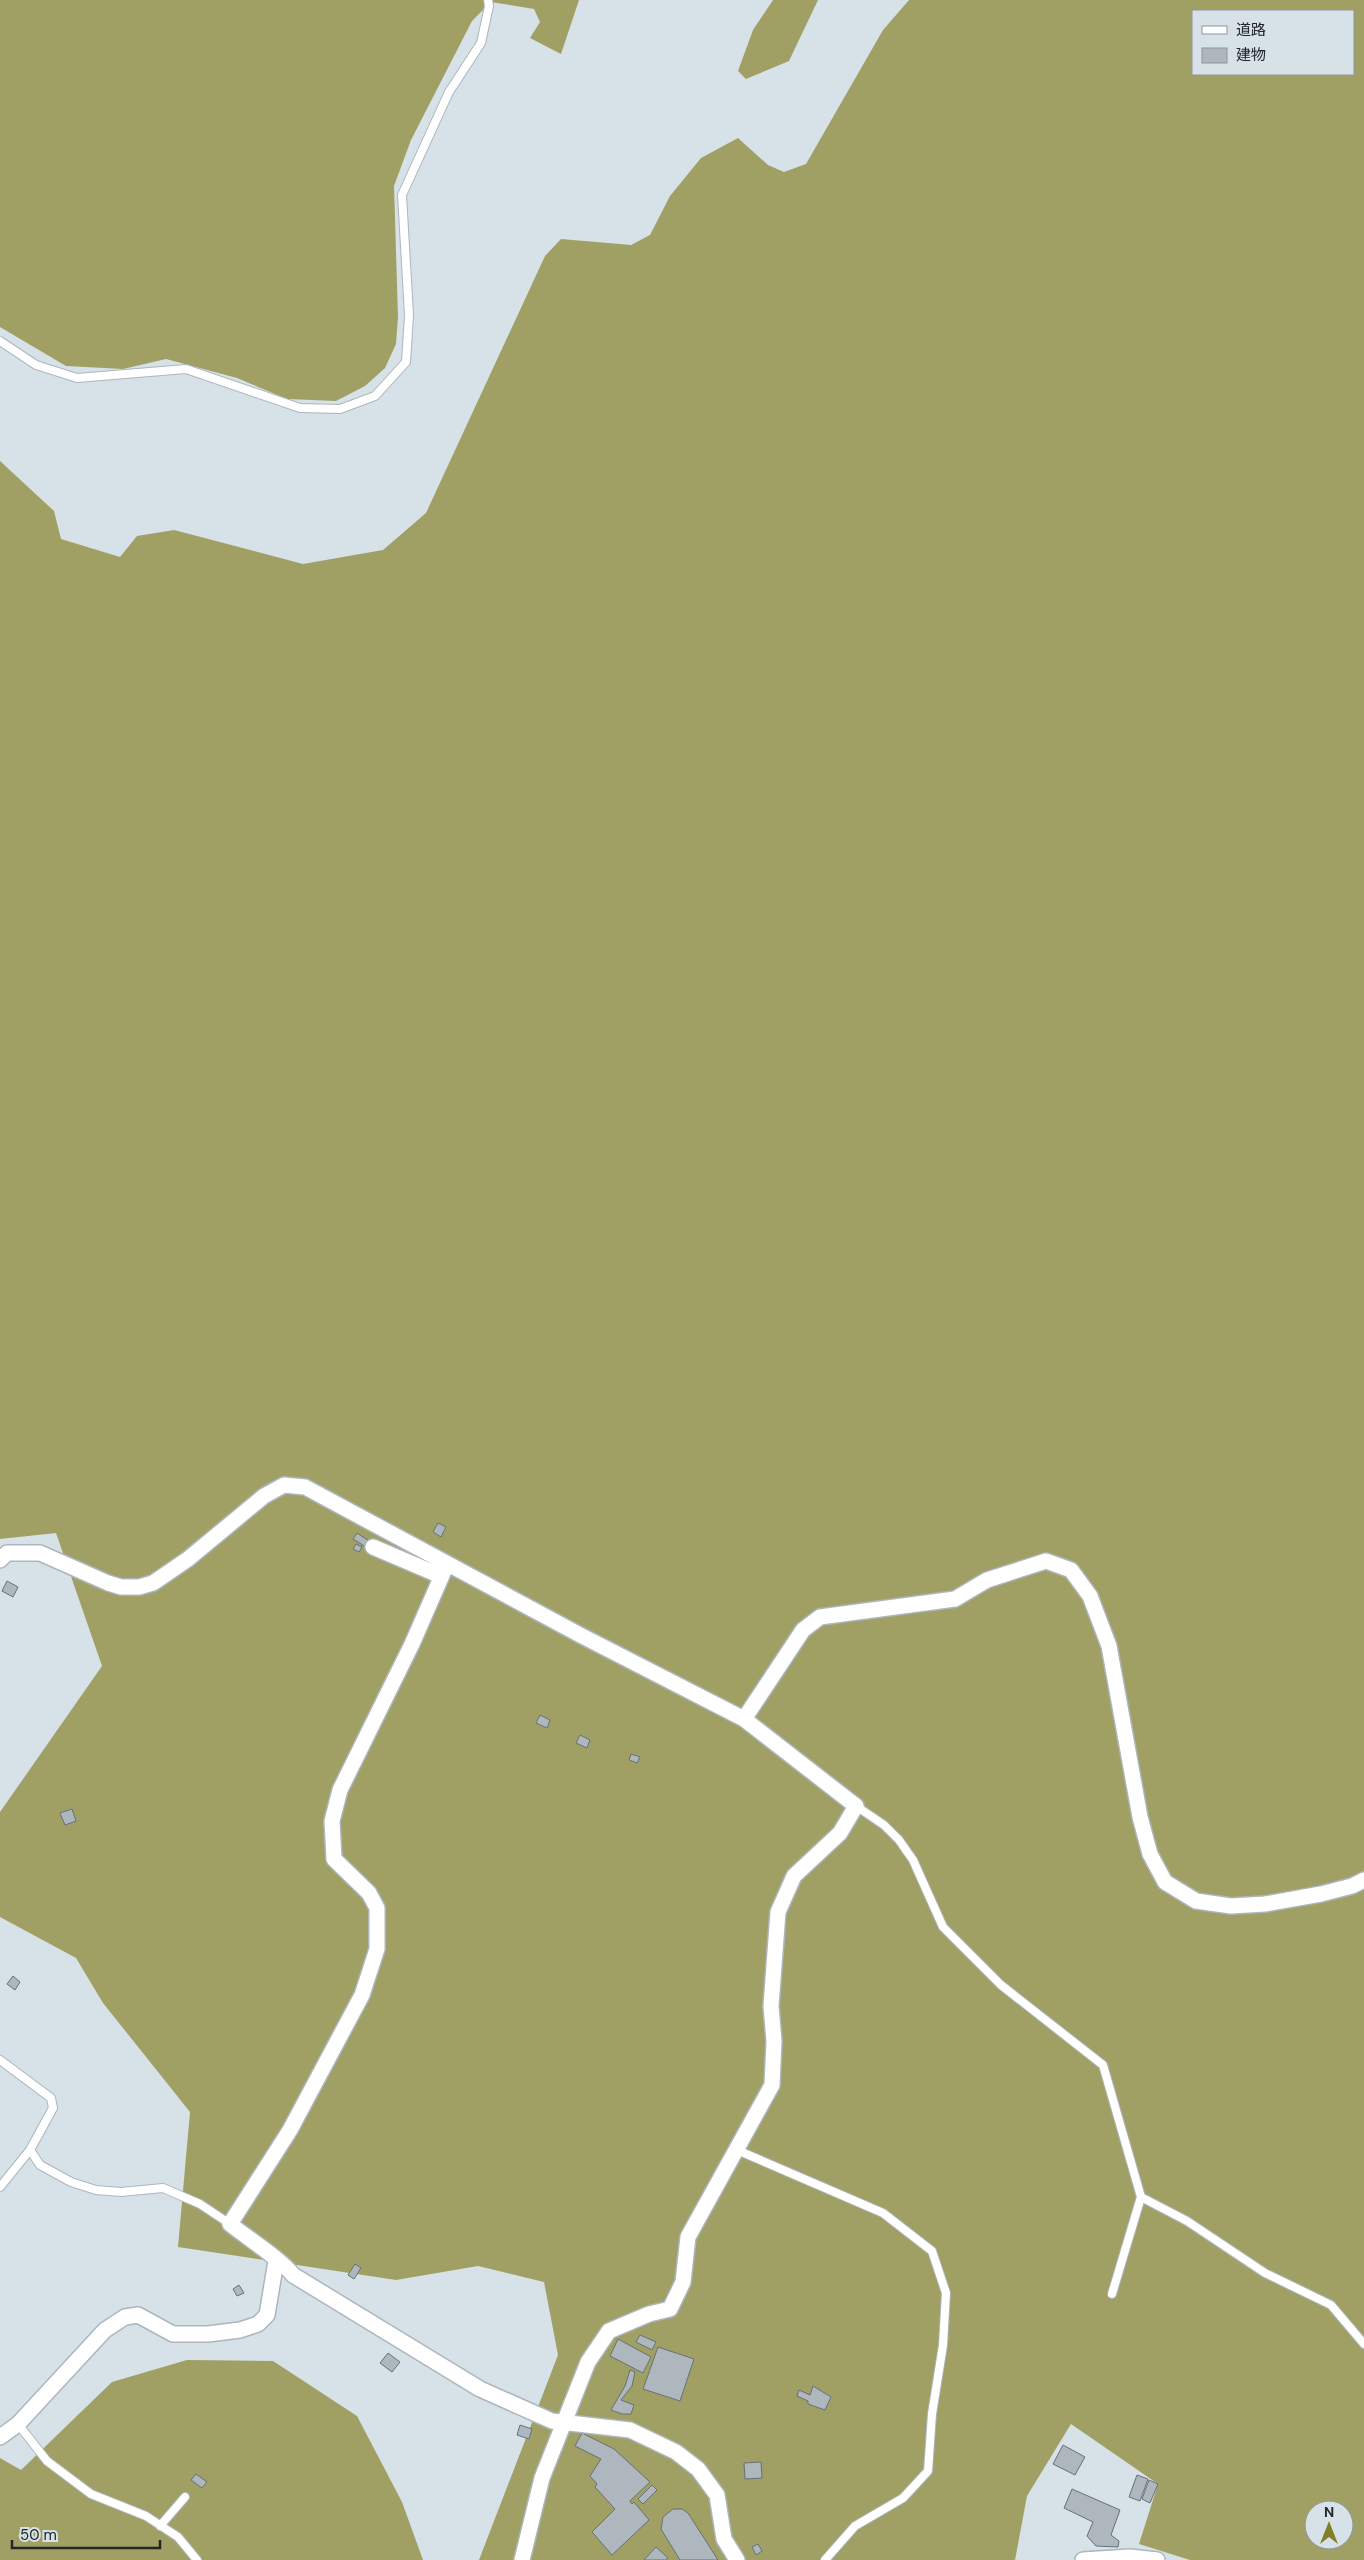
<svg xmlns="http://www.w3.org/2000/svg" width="1364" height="2560" font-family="'DM Sans','Noto Sans JP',sans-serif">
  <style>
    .forest { fill: #a0a065; fill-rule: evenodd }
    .building { fill: #adb7bd; stroke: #677076 }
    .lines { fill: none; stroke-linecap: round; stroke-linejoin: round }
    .service-casing { stroke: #adb6bd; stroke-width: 10 }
    .minor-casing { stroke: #adb6bd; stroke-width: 18 }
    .service { stroke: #fff; stroke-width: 8 }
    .minor { stroke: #fff; stroke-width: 15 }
  </style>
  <rect width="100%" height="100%" fill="#d7e1e8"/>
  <path class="forest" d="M0 0H579L561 54 530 38 540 22 534 9 491 2 472 21 411 140 394 186 398 317 396 344 385 368 365 386 336 401 287 399 237 378 166 359 123 369 66 366 0 327Z
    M773 0H818L789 61 746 79 738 71 753 30Z
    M909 0H1364V2560H1190L1139 2544 1158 2484 1071 2424 1027 2496 1015 2560H479L558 2355 544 2282 478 2266 396 2280 178 2247 190 2112 103 2003 76 1958 0 1917V1812L102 1666 56 1533 0 1539V461L54 511 61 539 120 557 137 536 174 530 303 564 383 550 426 513 545 256 561 239 631 245 650 235 670 196 701 158 738 138 768 165 784 172 806 164 883 30ZM1193 11H1353V74H1193ZM1314 2510H1344V2540H1314Z
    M187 2360 273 2361 357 2416 402 2502 423 2560H0V2458L21 2470 112 2382Z"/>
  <path class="building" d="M438 1523 446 1527 441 1537 433 1532Z
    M357 1533 369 1541 366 1547 353 1539Z
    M356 1544 362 1547 359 1552 353 1549Z
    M7 1581 18 1587 13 1597 2 1591Z
    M540 1715 550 1720 547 1728 536 1723Z
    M580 1735 590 1740 587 1748 576 1743Z
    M631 1754 640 1757 637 1763 629 1760Z
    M72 1809 76 1821 65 1825 60 1813Z
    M13 1976 20 1982 15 1990 7 1984Z
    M355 2264 361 2268 354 2279 348 2275Z
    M239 2285 244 2293 237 2296 233 2289Z
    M640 2335 656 2342 652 2350 636 2342Z
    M618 2339 651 2357 643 2373 610 2356Z
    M658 2347 694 2359 680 2401 643 2389Z
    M388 2353 400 2362 392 2372 380 2363Z
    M630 2370 635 2372 632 2386 621 2400 634 2405 631 2414H622L611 2410 625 2386Z
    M813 2386 831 2397 825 2410 808 2404V2401L797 2396 799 2390 810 2395Z
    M520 2425 532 2429 529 2439 517 2435Z
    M582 2433 614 2449 650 2482 630 2501 632 2504 634 2502 649 2520 612 2555 592 2532 615 2509 595 2487 597 2484 590 2476 601 2459 575 2446Z
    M1063 2445 1085 2457 1075 2475 1053 2464Z
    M761 2462 762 2478 745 2479 744 2463Z
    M196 2474 207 2482 202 2488 191 2480Z
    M1137 2475 1148 2479 1140 2501 1129 2497Z
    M1149 2480 1158 2484 1150 2503 1142 2499Z
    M652 2485 657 2490 643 2504 638 2499Z
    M1072 2489 1120 2510 1111 2535 1119 2541 1118 2547 1096 2546 1087 2536 1093 2522 1064 2508Z
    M673 2509H682L688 2513 718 2560H680L661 2529 663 2517Z
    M758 2544 762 2551 756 2555 752 2547Z
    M656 2547 668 2558 666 2560H644Z"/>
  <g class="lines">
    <defs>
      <path id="service" d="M0 341 36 365 77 378 186 369 300 408 340 409 375 396 406 362 409 315 402 195 449 92 481 43 489 6 488 0
        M856 1806 884 1825 899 1840 913 1860 943 1927 1001 1985 1103 2065 1141 2197 1187 2221 1265 2273 1331 2305 1364 2344
        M0 2060 51 2098 53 2108 30 2150 0 2187
        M30 2150 40 2165 71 2182 96 2190 121 2192 163 2188 200 2204 230 2224
        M737 2150 883 2213 932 2251 946 2293 943 2345 932 2414 928 2471 903 2498 855 2526 825 2560
        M1112 2294 1141 2197
        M18 2424 47 2461 91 2494 146 2516 178 2537 197 2560
        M160 2526 185 2497"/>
      <path id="minor" d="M373 1547 441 1576
        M0 1560 7 1553H40L108 1583 121 1587H139L153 1583 188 1559 264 1496 284 1485 305 1487 582 1636 744 1719 856 1806 840 1833 794 1876 778 1912 771 2006 774 2041 772 2085 688 2237 683 2282 670 2309 649 2314 609 2331 588 2362 542 2478 522 2560
        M447 1564 412 1644 340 1790 332 1821 334 1859 369 1893 377 1908V1949L362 1995 290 2130 230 2224C246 2237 282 2260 293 2275L480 2389 552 2421 630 2430 676 2452 698 2469 717 2495 724 2539 737 2560
        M744 1719 803 1630 820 1617 955 1599 987 1580 1046 1561 1071 1570 1090 1596 1109 1646 1140 1817 1150 1854 1165 1882 1196 1901 1231 1906 1265 1904 1321 1894 1352 1886 1364 1880
        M0 2437 18 2424 105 2330 125 2317 138 2315 173 2334H208L240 2330 258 2324 267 2315 276 2261
        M1083 2560 1130 2557 1157 2560"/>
    </defs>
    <use href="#service" class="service-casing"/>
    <use href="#minor" class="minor-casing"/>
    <use href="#service" class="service"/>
    <use href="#minor" class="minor"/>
  </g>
  <rect x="1192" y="10" width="162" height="65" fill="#d7e1e8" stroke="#8f969c"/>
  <rect x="1202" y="26" width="25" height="8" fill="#ffffff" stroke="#8f969c"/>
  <text x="1236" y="35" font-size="15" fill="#232629">道路</text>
  <rect x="1202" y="48" width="25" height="15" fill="#adb7bd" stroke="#8f969c"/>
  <text x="1236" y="60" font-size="15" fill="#232629">建物</text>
  <g transform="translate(1329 2525)"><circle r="24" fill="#d7e1e8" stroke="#8f969c"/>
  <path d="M0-4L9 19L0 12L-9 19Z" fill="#817f27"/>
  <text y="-8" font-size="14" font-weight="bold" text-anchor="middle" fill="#232629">N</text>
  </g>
  <path d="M12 2540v8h148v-8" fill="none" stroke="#232629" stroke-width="2.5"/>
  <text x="20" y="2540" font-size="15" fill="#232629" stroke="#d7e1e8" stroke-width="4" paint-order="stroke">50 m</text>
</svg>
